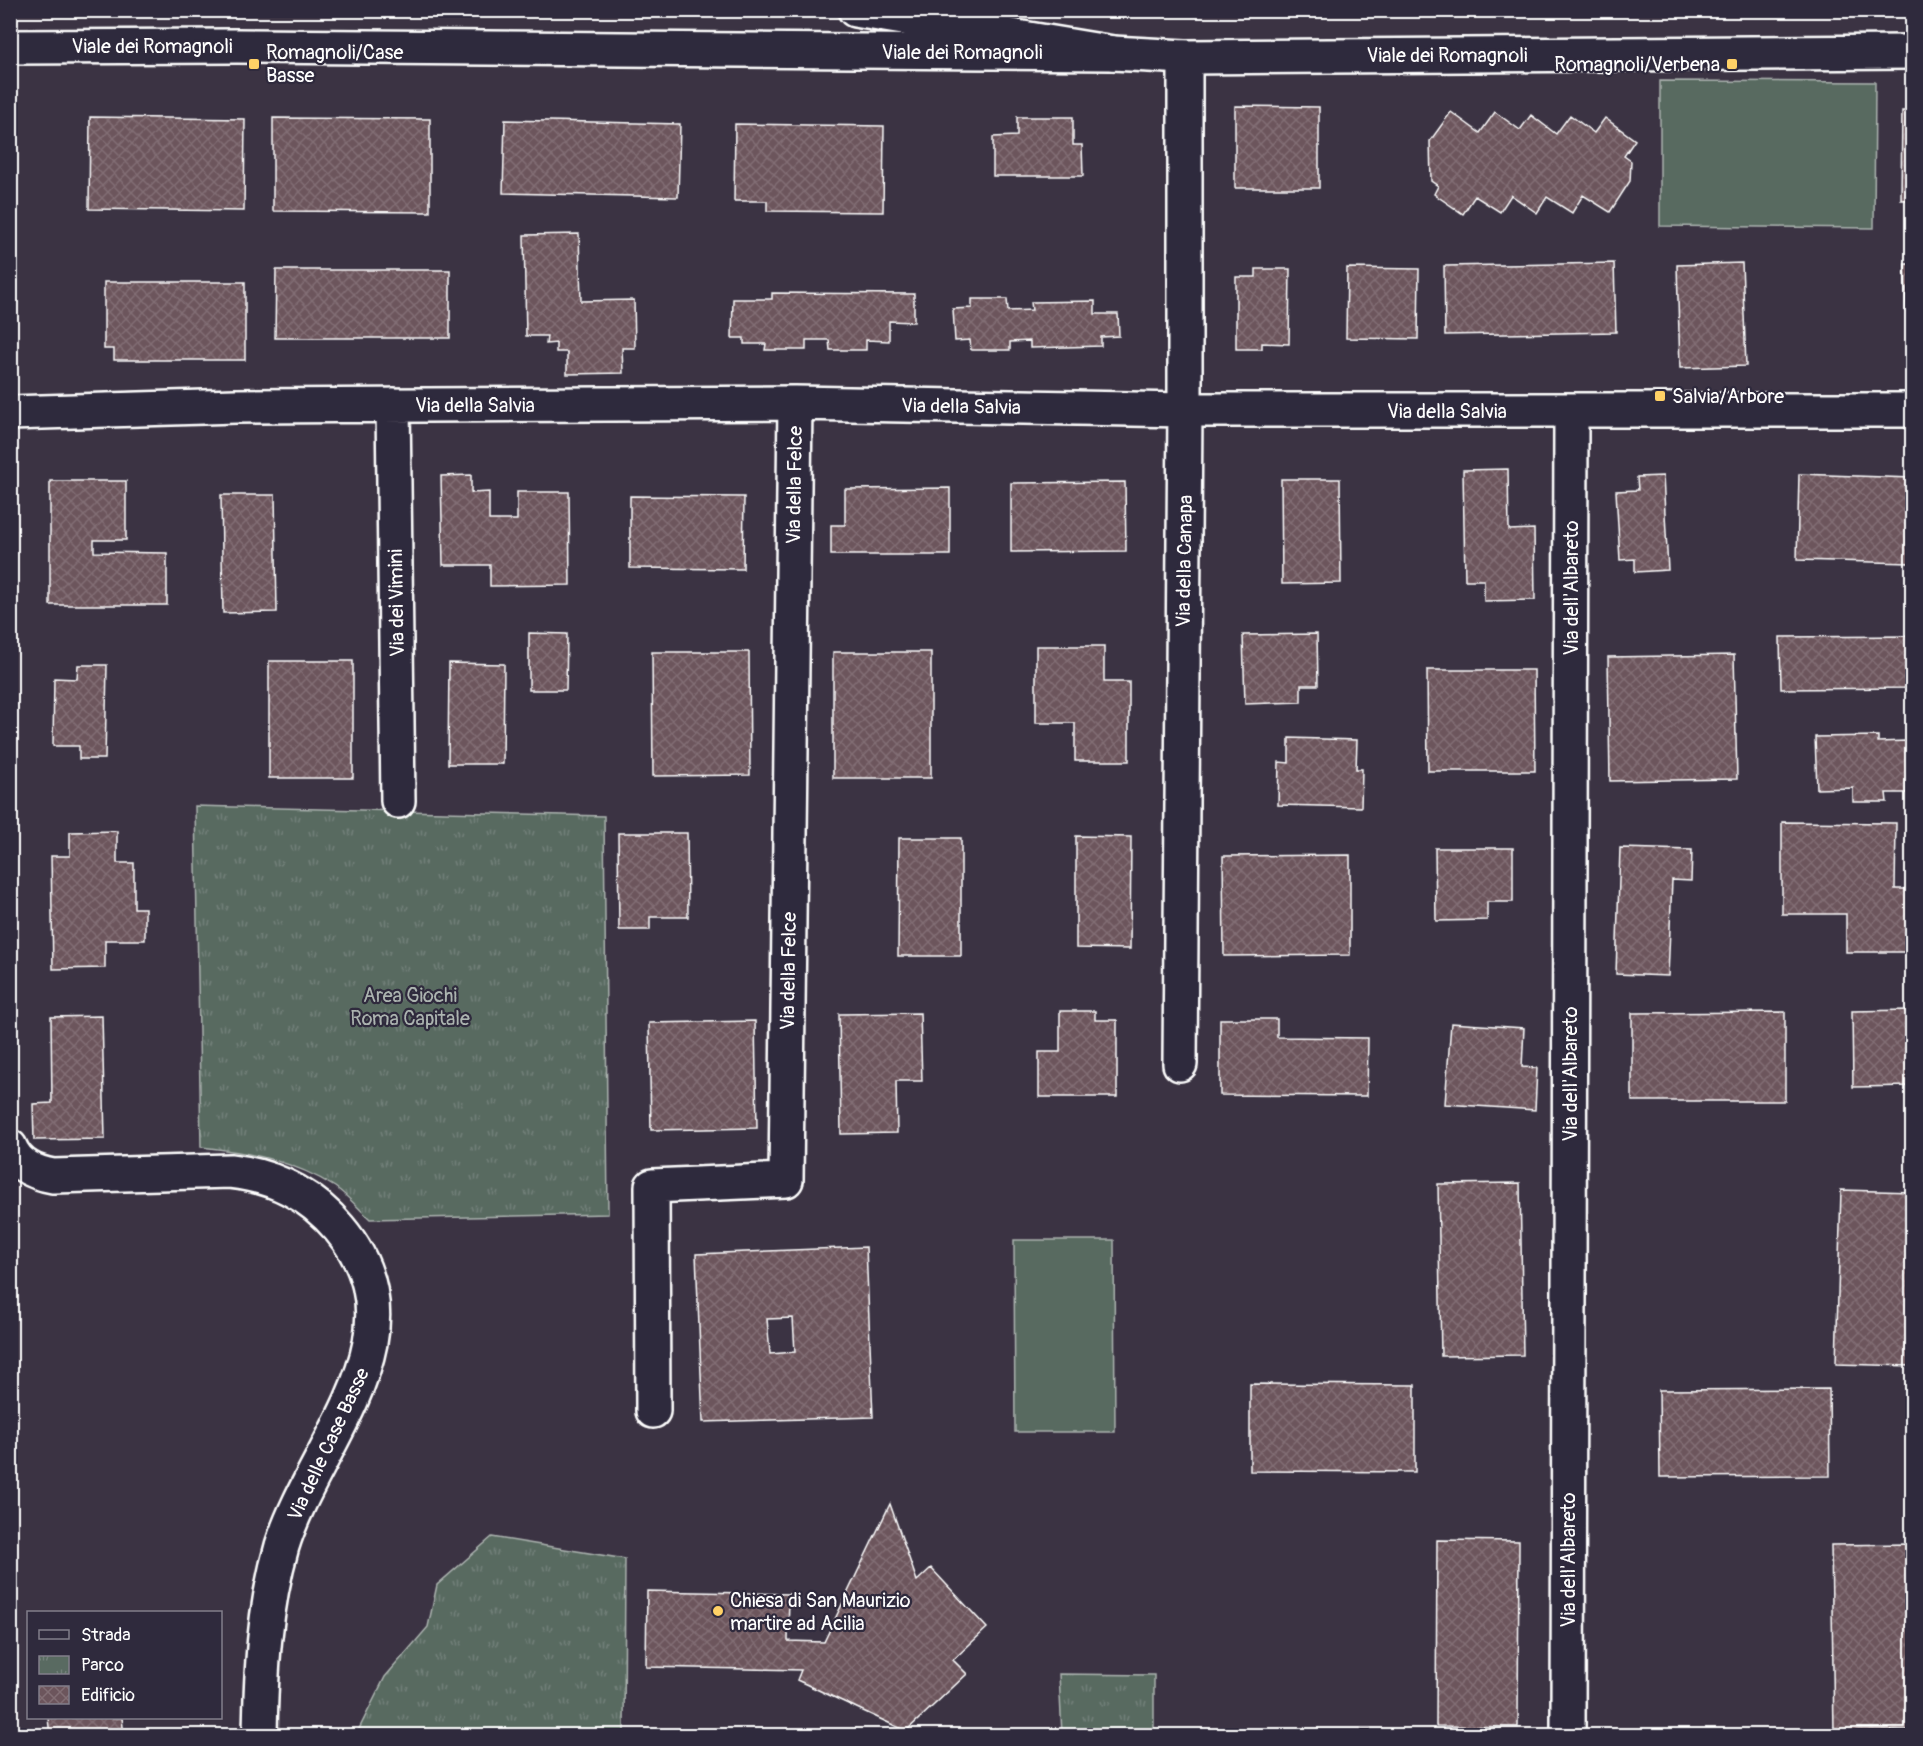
<svg xmlns="http://www.w3.org/2000/svg" width="1923" height="1746" font-family="Pangolin,sans-serif">
  <style>
    .green { fill: #596a61; stroke: #acb4b0; stroke-width: 1.5 }
    .park { fill: url(#park-tufts); stroke: #acb4b0; stroke-width: 1.5 }
    .building { fill: url(#building-cross-hatch); stroke: #fff; stroke-width: 1.5; fill-rule: evenodd }
    .lines { fill: none; stroke-linecap: round; stroke-linejoin: round }
    .minor-casing { stroke: #fff; stroke-width: 38 }
    .secondary-casing { stroke: #fff; stroke-width: 38 }
    .primary-casing { stroke: #fff; stroke-width: 38 }
    .minor { stroke: #2f2a3d; stroke-width: 33 }
    .secondary { stroke: #2f2a3d; stroke-width: 33 }
    .primary { stroke: #2f2a3d; stroke-width: 33 }
    .poi-dot { fill: #ffd166; stroke: #2f2a3d; stroke-width: 2 }
    .labels { text-anchor: middle; stroke-width: 4.5; stroke-linejoin: round; paint-order: stroke }
    .street-label { font-size: 20px; fill: #fff; stroke: #2f2a3d }
    .poi-label { font-size: 20px; fill: #fff; stroke: #2f2a3d; text-anchor: start }
    .park-label { font-size: 20px; fill: #acb4b0; stroke: #2f2a3d }
  </style>
  <defs>
    <pattern id="park-tufts" width="24" height="20" patternUnits="userSpaceOnUse" patternTransform="scale(1.5)"><rect width="24" height="20" fill="#596a61"/><path d="M3 7l-1-3M5 7V3M7 7l1-3M15 17l-1-3M17 17v-4M19 17l1-3" fill="none" stroke="#728079"/></pattern>
    <pattern id="building-cross-hatch" width="8" height="8" patternUnits="userSpaceOnUse" patternTransform="scale(1.5)"><rect width="8" height="8" fill="#6c555c"/><path d="M0 0l8 8M0 8l8-8" fill="none" stroke="#826e74"/></pattern>
  </defs>
  <rect width="100%" height="100%" fill="#3b3343"/>
  <filter id="ink" filterUnits="userSpaceOnUse"><feTurbulence type="fractalNoise" baseFrequency=".0167" numOctaves="2"/><feDisplacementMap in="SourceGraphic" scale="12" xChannelSelector="R" yChannelSelector="G"/><feConvolveMatrix kernelMatrix="1 2 1 2 8 2 1 2 1" color-interpolation-filters="sRGB"/></filter>
  <g filter="url(#ink)">
    <path class="green" d="M1660 81 1875 82 1874 228 1660 226Z
      M1014 1240H1114L1115 1432H1015Z"/>
    <path class="park" d="M195 806 604 816 608 1214 370 1219C359 1209 347 1195 335 1187 295 1161 248 1152 201 1147Z
      M492 1537 625 1559 624 1735H356L385 1677 428 1627 437 1585Z
      M1059 1674 1154 1675V1735H1062Z"/>
    <path class="building" d="M1235 106 1319 107V188H1235Z
      M1902 111H1912V200H1901Z
      M1451 112 1480 133 1495 112 1520 130 1531 115 1556 134 1570 115 1594 133 1605 118 1635 140 1624 156 1631 161 1630 181 1610 212 1583 195 1572 213 1547 197 1537 213 1511 195 1500 212 1475 196 1463 214 1434 194 1438 186 1431 181 1430 141Z
      M90 117 245 119 244 211 89 209Z
      M1017 117H1073V145H1082L1083 176H993V137L1017 136Z
      M273 118 430 119V212L273 211Z
      M505 120 680 124 678 197 503 193Z
      M735 124 884 126 883 212 767 211V201H734Z
      M579 234 581 301 634 300 635 348H622L623 373 567 374V352H556V343L546 344 547 336H526L524 235Z
      M1614 263 1616 332 1445 335 1444 266Z
      M1742 263 1746 366 1680 368 1677 265Z
      M1905 264H1912V346H1907Z
      M1347 268 1419 269 1418 339 1346 338Z
      M1256 269H1290L1289 344 1262 343V349H1236V277H1256Z
      M276 270H450V338H275Z
      M104 282H245V360H114V349H104Z
      M772 293 914 294V322L889 321V341L866 340V350H830L829 340H806V350H765L766 344H744V338H732L733 299H772Z
      M972 299H1007L1008 311 1032 310 1031 302 1095 301V314H1118L1119 336 1101 337V346L1030 348V341L1010 342V350H971L970 340 955 341 953 309 972 308Z
      M1508 469 1509 530 1534 529 1535 600 1484 601V580H1465L1463 470Z
      M1799 474 1912 478 1910 563 1797 560Z
      M471 475V493L489 492V520H517V492H569L570 585 490 586V565H443L441 476Z
      M1663 476 1668 570 1635 572V559L1620 560 1616 491 1638 490 1637 477Z
      M1281 479H1340L1341 583 1282 584Z
      M50 481H126V540H94V552L167 553V605H50Z
      M1125 482 1126 551 1011 552V483Z
      M950 488V555H831V525H845V489Z
      M221 495H275L277 612 223 613Z
      M630 496 744 497 743 569 630 568Z
      M529 633 567 634 566 690H529Z
      M1317 634 1318 685H1301V702L1245 704 1243 635Z
      M1911 636 1912 688 1781 689 1780 637Z
      M1036 646H1104V682H1129V761H1075V723H1036Z
      M652 652H749L750 775 653 776Z
      M833 652H931V778H833Z
      M1734 655 1737 779 1610 781 1608 657Z
      M269 661H353V778H269Z
      M449 663 504 664 503 764H448Z
      M78 665H107L105 759H79V746H53L54 678 77 679Z
      M1427 670H1534L1535 771H1428Z
      M1878 736V742L1906 741 1907 793H1886L1887 802H1853V788L1817 789 1815 737Z
      M1289 738 1357 740 1356 769H1362L1361 807 1278 805 1279 762 1289 763Z
      M1782 822 1896 823 1895 889H1912V952H1846V914H1782Z
      M117 831V863H134V908H145V940H105V968L53 969 51 856H70V832Z
      M618 833H687L688 917H650V930H619Z
      M1076 836 1131 837 1130 949 1076 948Z
      M899 838H961V956H898Z
      M1435 848H1513V902H1487V920L1436 921Z
      M1620 848 1692 850 1691 881 1672 880 1668 976 1616 974Z
      M1350 855V955L1224 956 1223 856Z
      M1912 1010V1086L1853 1087 1852 1011Z
      M1060 1011H1095V1020H1117V1097H1039V1052H1060Z
      M1785 1012V1101H1632V1013Z
      M920 1013 922 1081H896L897 1133 841 1134 839 1014Z
      M102 1016 105 1139 34 1140 33 1104 52 1103 51 1017Z
      M1220 1019H1277V1037L1368 1038 1367 1096 1220 1095Z
      M755 1021 757 1128 651 1130 649 1023Z
      M1451 1023 1524 1028 1522 1067 1537 1068 1535 1110 1445 1104Z
      M1520 1183 1523 1355 1441 1356 1438 1184Z
      M1841 1190 1912 1192V1366L1836 1364Z
      M866 1247 873 1417 703 1422 696 1254ZM793 1318 795 1352 770 1354 767 1319Z
      M1250 1384 1415 1385V1472L1250 1471Z
      M1829 1389 1830 1476 1660 1477 1659 1390Z
      M890 1504 917 1581 931 1568 987 1628 953 1660 967 1674 906 1731 797 1680 801 1670 646 1667 647 1591 789 1594 788 1641 824 1642Z
      M1437 1540 1519 1541 1518 1727 1436 1726Z
      M1910 1544 1912 1730 1834 1731 1831 1545Z
      M48 1718H122L124 1736H50Z
      M1229 1730H1395V1736H1229Z"/>
    <g class="lines">
      <defs>
        <path id="minor" d="M393 405 398 801
          M10 413 236 406 795 403 1185 410H1912
          M1180 1064 1185 410V57
          M10 1147C17 1165 35 1173 53 1176L230 1171C275 1176 310 1194 339 1228 429 1334 314 1443 282 1546 264 1608 261 1672 260 1736
          M653 1411 652 1186 786 1180 795 403
          M1568 1736 1571 412"/>
        <path id="secondary" d="M10 47 237 46 1113 53 1185 57 1912 52"/>
        <path id="primary" d="M855 10 1113 53"/>
      </defs>
      <use href="#minor" class="minor-casing"/>
      <use href="#secondary" class="secondary-casing"/>
      <use href="#primary" class="primary-casing"/>
      <use href="#minor" class="minor"/>
      <use href="#secondary" class="secondary"/>
      <use href="#primary" class="primary"/>
    </g>
  </g>
  <g class="poi-dot">
    <rect x="248" y="58" width="12" height="12" rx="3"/>
    <rect x="1726" y="58" width="12" height="12" rx="3"/>
    <rect x="1654" y="390" width="12" height="12" rx="3"/>
    <circle cx="718" cy="1611" r="6"/>
  </g>
  <g class="labels">
    <g class="street-label">
      <text x="152" y="53">Viale dei Romagnoli</text>
      <text x="962" y="59">Viale dei Romagnoli</text>
      <text x="1447" y="62">Viale dei Romagnoli</text>
      <text x="475" y="412">Via della Salvia</text>
      <text transform="translate(961 406) rotate(1)" y="7">Via della Salvia</text>
      <text x="1447" y="418">Via della Salvia</text>
      <text transform="translate(794 485) rotate(-89)" y="7">Via della Felce</text>
      <text transform="translate(1184 561) rotate(-89)" y="7">Via della Canapa</text>
      <text transform="translate(1571 588) rotate(-90)" y="7">Via dell'Albareto</text>
      <text transform="translate(396 603) rotate(-91)" y="7">Via dei Vimini</text>
      <text transform="translate(788 971) rotate(-89)" y="7">Via della Felce</text>
      <text transform="translate(1570 1074) rotate(-90)" y="7">Via dell'Albareto</text>
      <text transform="translate(328 1444) rotate(-65)" y="7">Via delle Case Basse</text>
      <text transform="translate(1568 1560) rotate(-90)" y="7">Via dell'Albareto</text>
    </g>
    <g class="poi-label">
      <text x="266" y="59">Romagnoli/Case<tspan x="266" dy="23">Basse</tspan></text>
      <text x="1720" y="71" text-anchor="end">Romagnoli/Verbena</text>
      <text x="1672" y="403">Salvia/Arbore</text>
      <text x="730" y="1607">Chiesa di San Maurizio<tspan x="730" dy="23">martire ad Acilia</tspan></text>
    </g>
    <g class="park-label">
      <text x="410" y="1002">Area Giochi<tspan x="410" dy="23">Roma Capitale</tspan></text>
    </g>
  </g>
  <rect width="1923" height="1746" fill="none" stroke="#2f2a3d" stroke-width="36"/>
  <rect x="18" y="18" width="1887" height="1710" fill="none" stroke="#fff" stroke-width="2" filter="url(#ink)"/>
  <rect x="27" y="1611" width="195" height="108" fill="#2f2a3d" stroke="#827f8b" stroke-width="1.5"/>
  <rect x="39" y="1630" width="30" height="9" fill="#2f2a3d" stroke="#827f8b" stroke-width="1.5"/>
  <text x="81" y="1641" font-size="18" fill="#ffffff">Strada</text>
  <rect x="39" y="1656" width="30" height="18" fill="url(#park-tufts)" stroke="#827f8b" stroke-width="1.5"/>
  <text x="81" y="1671" font-size="18" fill="#ffffff">Parco</text>
  <rect x="39" y="1686" width="30" height="18" fill="url(#building-cross-hatch)" stroke="#827f8b" stroke-width="1.5"/>
  <text x="81" y="1701" font-size="18" fill="#ffffff">Edificio</text>
</svg>
